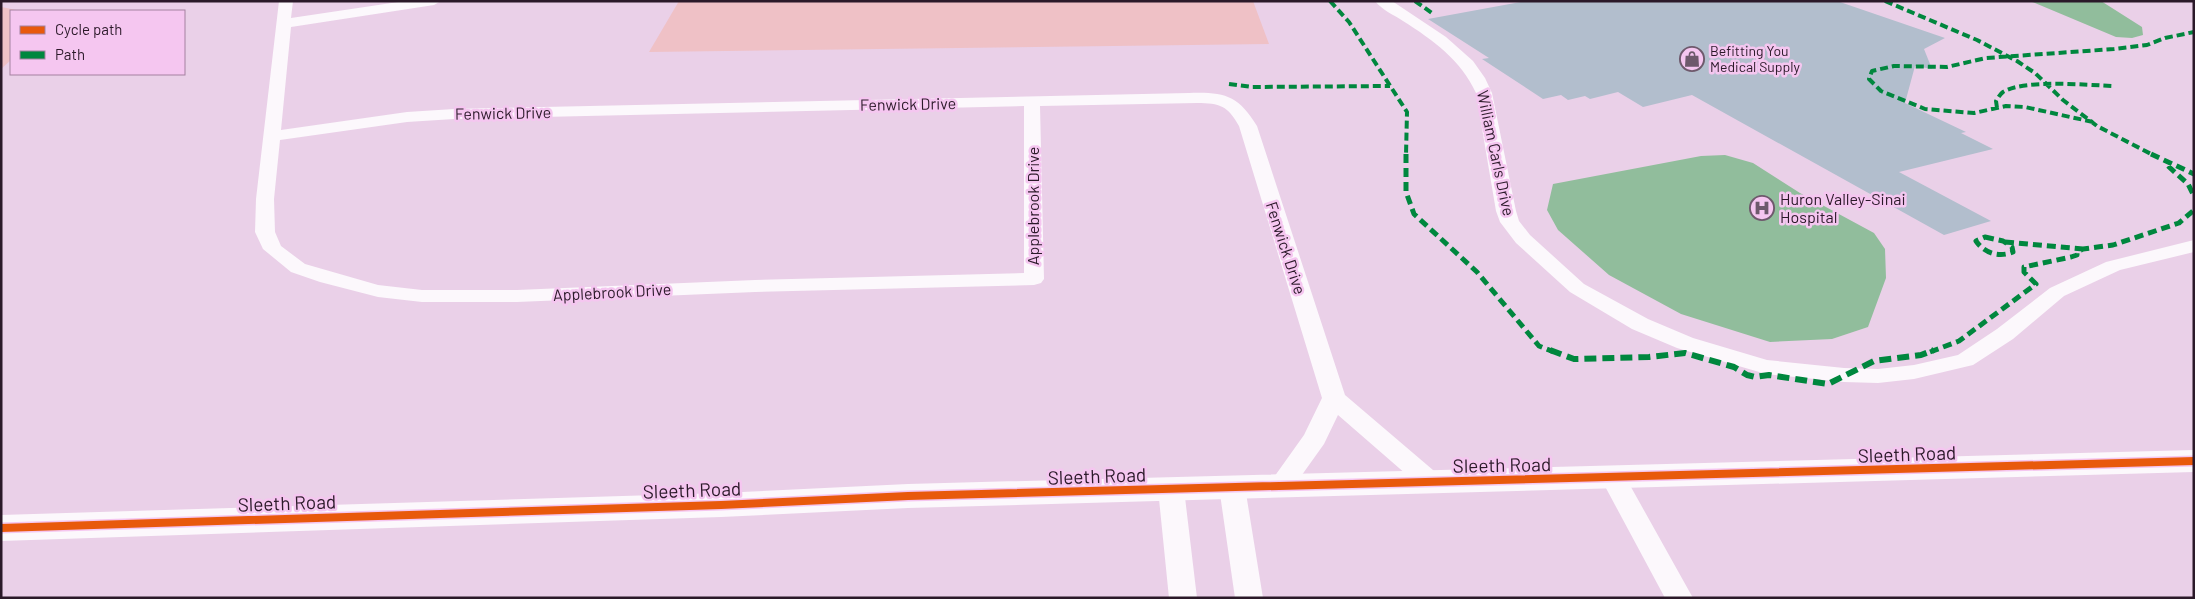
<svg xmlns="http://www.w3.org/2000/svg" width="2195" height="599" font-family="Barlow,sans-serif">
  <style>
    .green { fill: #efc1c6 }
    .water { fill: #91bd9c }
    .building { fill: #b2becd }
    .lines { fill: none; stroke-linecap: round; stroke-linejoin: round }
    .street { fill: #fcf8fc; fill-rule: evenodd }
    .secondary { fill: #fcf8fc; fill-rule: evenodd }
    .quiet-far2 { stroke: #00873e; stroke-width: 4; stroke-dasharray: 8 4; stroke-linecap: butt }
    .quiet-far1 { stroke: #00873e; stroke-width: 5; stroke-dasharray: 9 5; stroke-linecap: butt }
    .quiet { stroke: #00873e; stroke-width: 6; stroke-dasharray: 12 6; stroke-linecap: butt }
    .cycleway-casing { stroke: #f5c6f0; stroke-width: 11 }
    .cycleway { stroke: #e8590c; stroke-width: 8 }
    .labels { text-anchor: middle; stroke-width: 5; stroke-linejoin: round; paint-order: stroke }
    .far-poi-label { font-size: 14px; fill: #2b1929; stroke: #f5c6f0; text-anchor: start }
    .street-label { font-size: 16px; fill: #2b1929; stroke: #f5c6f0 }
    .poi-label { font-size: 16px; fill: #2b1929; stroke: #f5c6f0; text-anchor: start }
    .near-street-label { font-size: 19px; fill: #2b1929; stroke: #f5c6f0 }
  </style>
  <rect width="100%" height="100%" fill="#ead0e8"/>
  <path class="green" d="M679 1H1253L1269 44 649 52Z
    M1 7 22 11H11V60L1 69Z"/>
  <path class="water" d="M2030 1H2101L2142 27 2143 35 2132 38 2116 37Z
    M1725 155 1753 163 1800 193 1874 233 1885 249 1886 278 1868 327 1832 339 1770 342 1681 314 1609 275 1558 230 1547 210 1553 184 1701 156Z"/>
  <path class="building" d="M1526 1H1837L1945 38 1924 49 1932 69 1915 66 1905 103 1966 132 1961 133 1993 149 1899 172 1991 221 1944 235 1692 95 1643 107 1618 92 1590 99 1585 96 1568 100 1561 95 1543 99 1482 59 1489 58 1428 19Z"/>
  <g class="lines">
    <path class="street" d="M279 1H293L291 18 405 1H441L434 5 291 27 281 130 407 112 454 109 1189 93C1224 92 1238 95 1257 126L1345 395 1440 476 1444 482 1440 488 1431 491 1422 488 1338 415 1324 444 1289 493 1280 496 1271 493 1267 487 1304 435 1322 398 1239 126C1228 106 1220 103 1197 103L1040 106 1044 279 1041 283 1034 285 755 292 517 302H422L378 297 320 282 291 272 263 249 255 232 256 199ZM1024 106V273L755 280 517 290H422L378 285 305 264 281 246 275 232 274 199 280 140 407 122 454 119Z
      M1375 1H1392L1446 37 1473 61 1485 78 1492 93 1516 211 1519 221 1530 235 1584 284 1648 319 1693 338 1767 360 1844 368 1878 369 1914 365 1958 355 1997 329 2050 288 2106 262 2194 240V252L2120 270 2064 296 2013 339 1973 365 1914 379 1878 383 1844 382 1766 374 1677 348 1632 329 1570 292 1516 243 1500 222 1496 211 1476 93C1461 60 1433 40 1403 21 1394 15 1382 10 1375 1Z
      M1613 468 1622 471 1693 598H1665L1600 477 1604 471Z
      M1232 478 1241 481 1245 487 1263 598H1235L1219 487 1223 481Z
      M1171 480 1180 482 1184 489 1197 598H1169L1158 489 1162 482Z"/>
    <path class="secondary" d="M2194 450V472L908 508 721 517 1 541V515L721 493 908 484Z"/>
    <path class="quiet-far2" d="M1330 1 1349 22 1407 112 1406 155
      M1415 1 1432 13
      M1885 1 1977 40 2017 61 2035 73 2063 100 2097 126 2153 155
      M1229 84 1252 87 1390 86
      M1997 108 1996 101C1998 98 2000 94 2003 92 2024 79 2087 85 2112 86
      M2093 122 2025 107 2006 106 1974 113 1925 109 1881 91 1869 79 1872 71 1894 66 1947 67 1986 58 2114 49 2147 45 2165 38 2194 32"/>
    <path class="quiet-far1" d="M1406 154V192L1414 214 1477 272 1539 346 1554 352
      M2151 154 2194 174
      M2168 166 2188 184 2194 196
      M1985 237 2003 241 2012 247 2013 252C1999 258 1984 253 1976 241Z
      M2005 242 2083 249
      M1930 352 1959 341 2036 284 2024 272V267L2071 257 2077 255V252L2083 249 2113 245 2179 223 2194 210"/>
    <path class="quiet" d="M1550 350 1574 359 1649 357 1685 353 1734 367 1747 375 1755 377 1769 375 1828 384 1874 361 1921 355 1934 350"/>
    <defs>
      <path id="cycleway" d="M1 528 721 505 908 496 2194 461"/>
    </defs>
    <use href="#cycleway" class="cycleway-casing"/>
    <use href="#cycleway" class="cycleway"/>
  </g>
  <defs>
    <symbol id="shop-ring" viewBox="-11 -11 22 22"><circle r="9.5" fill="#f5c6f0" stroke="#6e596c" stroke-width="1.5"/><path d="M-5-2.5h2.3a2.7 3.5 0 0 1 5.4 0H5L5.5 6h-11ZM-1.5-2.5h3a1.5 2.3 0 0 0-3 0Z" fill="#6e596c"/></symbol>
    <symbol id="hospital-ring" viewBox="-11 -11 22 22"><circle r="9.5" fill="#f5c6f0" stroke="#6e596c" stroke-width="1.5"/><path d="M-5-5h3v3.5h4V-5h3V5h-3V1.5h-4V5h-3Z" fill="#6e596c"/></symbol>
  </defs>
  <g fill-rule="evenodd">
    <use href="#shop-ring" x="1678" y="45" width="28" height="28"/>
    <use href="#hospital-ring" x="1748" y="194" width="28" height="28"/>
  </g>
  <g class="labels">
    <g class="far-poi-label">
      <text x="1710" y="56">Befitting You<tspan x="1710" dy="16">Medical Supply</tspan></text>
    </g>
    <g class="street-label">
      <text transform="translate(908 104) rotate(-1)" y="6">Fenwick Drive</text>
      <text transform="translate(503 113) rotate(-1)" y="6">Fenwick Drive</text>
      <text transform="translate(1496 153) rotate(78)" y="6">William Carls Drive</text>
      <text transform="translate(1033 206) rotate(-90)" y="6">Applebrook Drive</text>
      <text transform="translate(1286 248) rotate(72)" y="6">Fenwick Drive</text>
      <text transform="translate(612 292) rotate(-3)" y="6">Applebrook Drive</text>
    </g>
    <g class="poi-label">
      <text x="1780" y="205">Huron Valley-Sinai<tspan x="1780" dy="18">Hospital</tspan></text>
    </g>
    <g class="near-street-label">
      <text transform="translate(1907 454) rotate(-2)" y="7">Sleeth Road</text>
      <text transform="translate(1502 465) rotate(-1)" y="7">Sleeth Road</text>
      <text transform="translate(1097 476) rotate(-2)" y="7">Sleeth Road</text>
      <text transform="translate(692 490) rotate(-2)" y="7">Sleeth Road</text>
      <text transform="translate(287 503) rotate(-2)" y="7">Sleeth Road</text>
    </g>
  </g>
  <rect width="2195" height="599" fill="none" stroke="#2b1929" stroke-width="5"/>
  <rect x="10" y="10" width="175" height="65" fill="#f5c6f0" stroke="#a481a0"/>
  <rect x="20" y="26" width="25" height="8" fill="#e8590c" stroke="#a481a0"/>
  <text x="55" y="35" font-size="15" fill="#2b1929">Cycle path</text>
  <rect x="20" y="51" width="25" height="8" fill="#00873e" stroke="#a481a0"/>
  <text x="55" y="60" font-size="15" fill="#2b1929">Path</text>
</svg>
